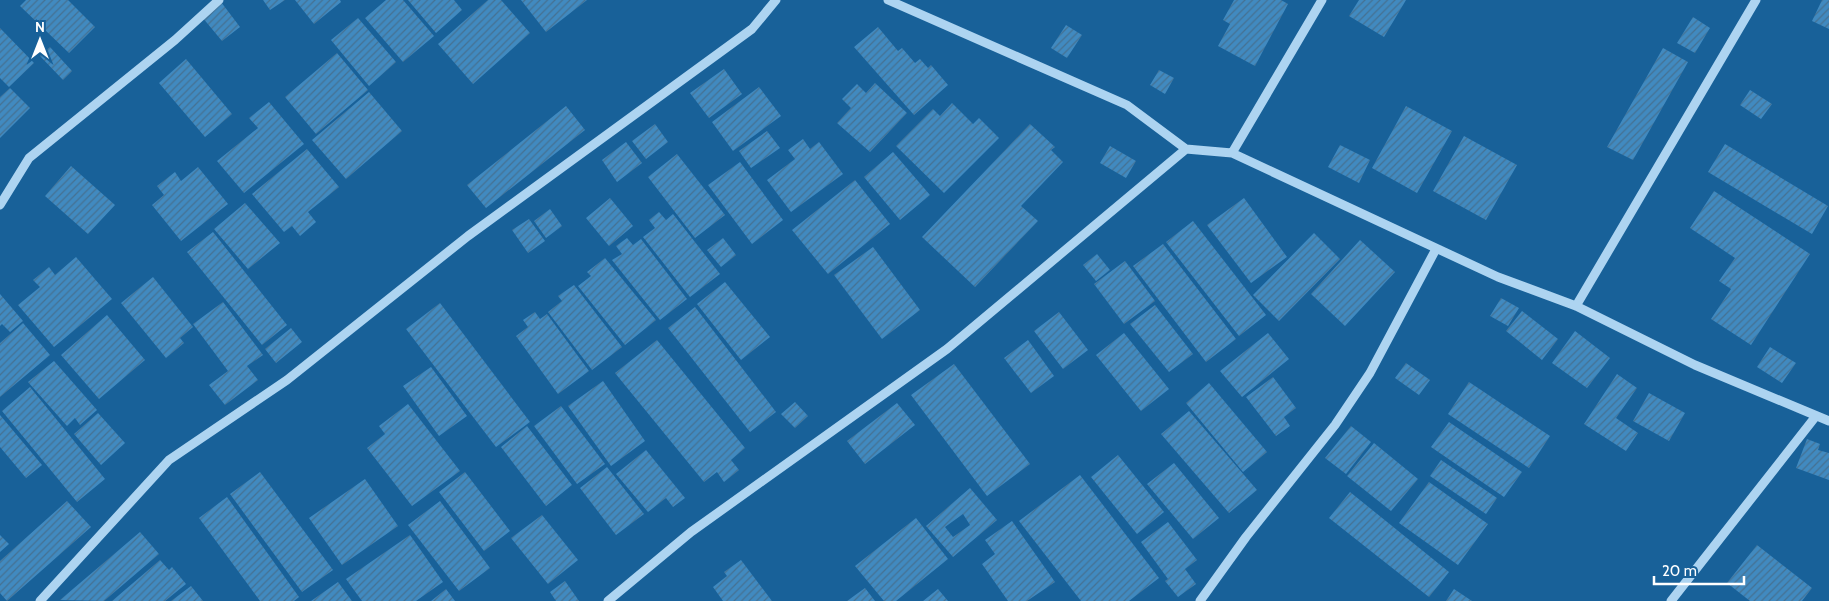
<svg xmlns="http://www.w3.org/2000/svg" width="1829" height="601" font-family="Cabin,sans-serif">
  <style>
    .building { fill: url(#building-hatch); fill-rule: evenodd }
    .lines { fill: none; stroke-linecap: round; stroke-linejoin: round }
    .minor { stroke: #add4f1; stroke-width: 9 }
  </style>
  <defs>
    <pattern id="building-hatch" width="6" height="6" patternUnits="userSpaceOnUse" patternTransform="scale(1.25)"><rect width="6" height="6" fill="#418ac0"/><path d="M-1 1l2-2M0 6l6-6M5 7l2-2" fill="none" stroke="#457192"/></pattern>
  </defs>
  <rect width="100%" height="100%" fill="#186199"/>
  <path class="building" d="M26 0H68L95 27 69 53 20 6Z
    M263 0H285L270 10Z
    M295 0H340L341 2 314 24Z
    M386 0H403L434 36 403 62 365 18Z
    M408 0H454L462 10 436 33Z
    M488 0H501L530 33 473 84 438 44Z
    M521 0H587L546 32Z
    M1234 0H1281L1288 4 1255 66 1218 46 1230 24 1223 20Z
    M1359 0H1406L1384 37 1349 16Z
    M1822 0H1829V29L1812 21Z
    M221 2 240 27 222 41 202 17Z
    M1693 17 1710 28 1695 53 1677 43Z
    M358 18 396 62 369 86 331 40Z
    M1066 25 1082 35 1067 58 1051 48Z
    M878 27 898 51 902 48 915 63 920 59 928 68 931 65 948 85 914 115 854 47Z
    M0 28 34 63 9 87 0 78Z
    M50 47 72 71 63 80 40 56Z
    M1663 48 1688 62 1633 160 1607 147Z
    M337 53 368 90 316 134 285 97Z
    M186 59 232 114 205 137 159 83Z
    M724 69 742 94 709 118 690 93Z
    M1159 70 1174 78 1165 94 1150 85Z
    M875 83 907 113 870 152 837 123 851 108 842 99 857 84 866 93Z
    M759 87 781 116 733 151 712 122Z
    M10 88 30 108 0 138V97Z
    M1750 90 1772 104 1761 119 1740 105Z
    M369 92 402 131 346 179 312 140Z
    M269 102 304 144 244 193 217 161 258 128 249 118Z
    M952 103 973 124 979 118 999 138 944 193 896 146 933 109 940 116Z
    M566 106 585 130 486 208 467 185Z
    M1406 106 1452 131 1417 193 1372 168Z
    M655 124 668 142 646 159 632 141Z
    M1030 124 1055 147 1051 150 1063 162 1021 206 1038 221 975 287 922 237Z
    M767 131 780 148 751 168 739 151Z
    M1464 136 1517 165 1486 220 1433 191Z
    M803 139 810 149 819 142 843 174 791 212 767 180 795 159 788 150Z
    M626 142 642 163 617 182 602 160Z
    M1725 144 1828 206 1812 234 1708 172Z
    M1340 145 1370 160 1359 183 1328 167Z
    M1110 146 1136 161 1126 178 1100 163Z
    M307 149 339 187 308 212 316 222 300 236 292 226 284 232 252 194Z
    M893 152 930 195 900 220 864 177Z
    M677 154 725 215 695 238 648 177Z
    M740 162 783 220 752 244 708 185Z
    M71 166 115 205 88 234 45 196Z
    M198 167 228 204 181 241 152 205 164 195 157 186 175 172 181 181Z
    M855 180 890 224 828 274 792 230Z
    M1714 191 1810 254 1751 345 1711 319 1731 289 1719 281 1735 258 1690 228Z
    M610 198 633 226 609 246 586 218Z
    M1244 198 1287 257 1251 283 1207 225Z
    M245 203 280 243 248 269 214 229Z
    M550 209 562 226 546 238 534 221Z
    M659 212 666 220 673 214 720 274 690 297 643 237 655 228 649 220Z
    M529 219 545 241 528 253 512 230Z
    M1193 221 1266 315 1239 336 1166 242Z
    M213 232 287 325 262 345 187 252Z
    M1314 233 1340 259 1279 321 1253 295Z
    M627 238 633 245 641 239 687 299 660 320 612 260 622 254 616 246Z
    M723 238 736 255 721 267 707 250Z
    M1360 240 1395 272 1345 326 1311 294Z
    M1163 244 1236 339 1206 362 1133 266Z
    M873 247 920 310 882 339 834 275Z
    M1097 254 1110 270 1096 281 1083 265Z
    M76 257 112 299 54 347 18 305 40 287 33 280 49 267 55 275Z
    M605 258 656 320 625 345 578 286 591 276 587 272Z
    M1125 261 1155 301 1124 324 1094 284Z
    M153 277 193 327 180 338 184 343 166 358 121 303Z
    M725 282 770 337 741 360 697 304Z
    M574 285 622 347 592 370 548 312 562 301 558 296Z
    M0 294 23 321 10 332 2 324 0 326Z
    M1501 298 1519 308 1508 326 1490 316Z
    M223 302 263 355 247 366 258 380 225 405 209 385 228 371 193 324Z
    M440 303 530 422 496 447 406 329Z
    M1155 305 1193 354 1169 372 1130 324Z
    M695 307 776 412 750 432 668 328Z
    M1522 311 1558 339 1542 360 1506 331Z
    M535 312 540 319 547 314 589 371 558 394 516 336 528 327 523 320Z
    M1059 312 1088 350 1063 369 1034 331Z
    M107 315 145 360 99 399 61 355Z
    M23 323 50 355 0 397V343Z
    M291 328 302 342 276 363 265 349Z
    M1575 331 1610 358 1587 388 1552 363Z
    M1124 333 1169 389 1141 411 1096 355Z
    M1268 333 1289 359 1242 397 1220 371Z
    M657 340 745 448 731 460 739 470 724 482 717 472 704 482 615 373Z
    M1028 340 1054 376 1031 393 1004 358Z
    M1770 347 1796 363 1782 383 1757 367Z
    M54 361 97 410 80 425 75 418 67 426 28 382Z
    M1406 363 1430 380 1419 395 1395 378Z
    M954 364 1030 464 987 496 911 395Z
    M431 367 467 416 439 436 403 386Z
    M1617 374 1637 388 1616 418 1638 433 1626 451 1584 424Z
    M1273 377 1296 408 1284 417 1290 426 1276 436 1246 397Z
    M603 381 645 441 611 466 568 406Z
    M1469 382 1550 436 1529 468 1448 414Z
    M1209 383 1267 452 1243 472 1186 403Z
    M30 387 105 479 77 502 2 411Z
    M1649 393 1685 413 1669 441 1633 421Z
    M795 402 808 416 795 428 781 414Z
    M897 403 915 425 865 464 847 441Z
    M408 404 460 471 412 506 367 448 385 434 379 426Z
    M561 406 605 464 577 484 534 426Z
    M1189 411 1257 490 1229 513 1161 434Z
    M98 413 125 443 101 465 74 434Z
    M0 415 42 465 26 478 0 447Z
    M1449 422 1522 472 1504 497 1431 447Z
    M527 426 572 485 546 506 501 447Z
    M1351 426 1371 442 1346 474 1325 458Z
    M1807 439 1820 444 1818 450 1829 453V480L1796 468Z
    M1374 443 1418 479 1391 511 1347 476Z
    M646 450 685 498 673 507 666 498 648 512 616 474Z
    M1118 455 1164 512 1137 534 1091 477Z
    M1441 460 1497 498 1486 514 1430 476Z
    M1174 463 1219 518 1193 539 1147 484Z
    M607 467 644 514 616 535 580 488Z
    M260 472 333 570 302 592 230 494Z
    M465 472 510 531 484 551 439 492Z
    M1080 475 1159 578 1129 601H1081L1019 521Z
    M365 479 398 526 342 565 309 518Z
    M1429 482 1488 524 1458 565 1399 523Z
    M970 488 997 520 953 557 926 526ZM963 514 970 525 953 537 945 527Z
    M1350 492 1449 572 1429 597 1329 518Z
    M227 497 299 597 294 601H260L199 518Z
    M67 501 91 527 7 601 0 593V561Z
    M440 501 490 568 459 591 408 525Z
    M542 515 578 560 548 584 511 538Z
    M916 518 948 559 896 601H884L855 566Z
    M1012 521 1055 582 1027 601H1008L982 564 995 554 985 540Z
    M1168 522 1197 560 1185 569 1196 584 1178 597 1165 581 1168 579 1141 542Z
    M140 532 159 554 104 601 60 600Z
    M0 535 9 544 0 552Z
    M410 535 443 582 416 601H362L346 579Z
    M1757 545 1812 588 1802 601H1750L1727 583Z
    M160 560 169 570 172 567 186 584 165 601H112Z
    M741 560 772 601H723L713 587 727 576 724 572Z
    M565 581 579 601H556L550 592Z
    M338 582 352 601H311Z
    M191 586 203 601H171Z
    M865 588 875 601H847Z
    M446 589 455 601H431Z
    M938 589 948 601H923Z
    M1454 589 1472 601H1446Z"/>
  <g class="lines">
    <path class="minor" d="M888 0 1127 105 1186 149 1232 153 1498 277 1576 306 1695 365 1829 421
      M1232 153 1322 0
      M0 205 29 158 175 40 219 0
      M1576 306 1756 0
      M40 601 169 460 287 380 468 236 752 29 776 0
      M608 601 691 532 947 349 1186 149
      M1200 601 1246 537 1335 425 1370 373 1436 249
      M1671 601 1816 416"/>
  </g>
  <g transform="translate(40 40)" stroke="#186199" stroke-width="4" paint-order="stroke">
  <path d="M0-4L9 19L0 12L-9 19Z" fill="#ffffff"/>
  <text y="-8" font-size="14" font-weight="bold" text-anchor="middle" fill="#ffffff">N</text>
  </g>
  <path d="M1654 576v8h90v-8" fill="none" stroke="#ffffff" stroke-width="2.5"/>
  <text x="1662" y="576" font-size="15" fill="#ffffff" stroke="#186199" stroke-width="4" paint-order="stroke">20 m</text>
</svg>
